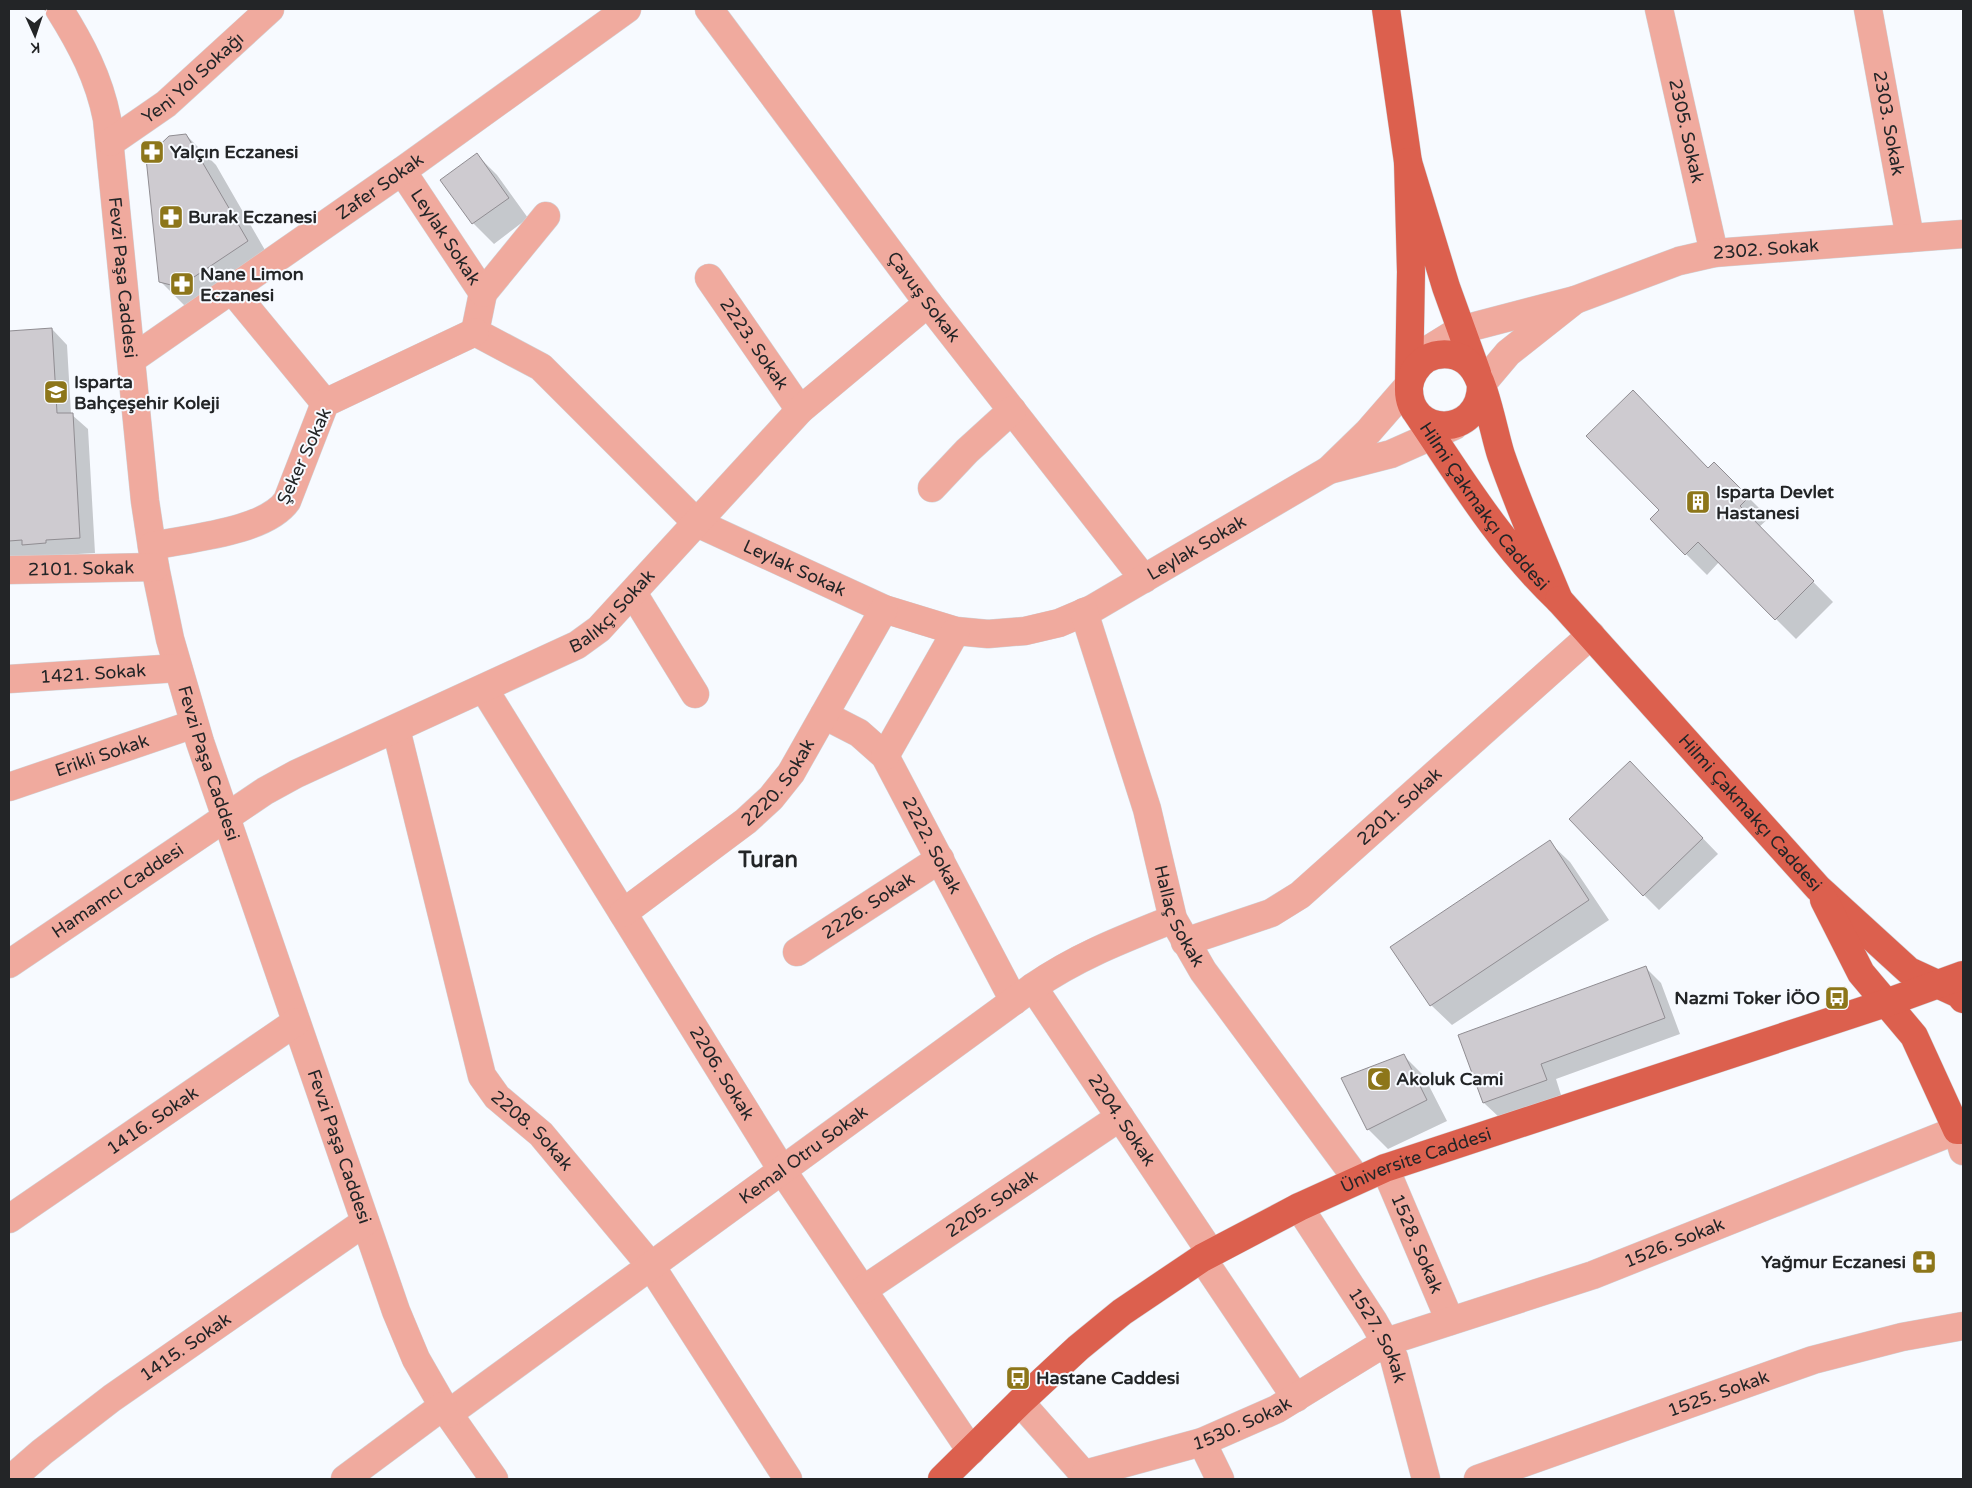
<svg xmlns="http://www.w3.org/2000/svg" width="1972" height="1488" font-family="'Varela Round',sans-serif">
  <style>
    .shadow { fill: #0003 }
    .building { fill: #cecbd0; stroke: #908d92 }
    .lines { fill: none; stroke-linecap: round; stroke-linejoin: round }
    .minor-casing { stroke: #d1d4d8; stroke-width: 29 }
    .major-casing { stroke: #d1d4d8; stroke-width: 29 }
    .minor { stroke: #f0aa9e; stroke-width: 28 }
    .major { stroke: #dc604e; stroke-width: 28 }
    .labels { text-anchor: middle; stroke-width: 4; stroke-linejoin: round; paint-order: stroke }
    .street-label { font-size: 18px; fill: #232527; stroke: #f7faff }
    .poi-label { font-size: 18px; font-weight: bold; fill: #232527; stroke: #f7faff; text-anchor: start }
    .district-label { font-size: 22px; font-weight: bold; fill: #232527; stroke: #f7faff }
  </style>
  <rect width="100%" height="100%" fill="#f7faff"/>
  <path class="shadow" d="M186 135 216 165 277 271 190 311 160 281Z
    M477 155 497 175 528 218 494 244 473 223 442 180Z
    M52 329 67 345 71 414 88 429 95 553 61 555V558L39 560 35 555 9 557V332Z
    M1714 463 1769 518 1759 527 1833 602 1796 639 1719 562 1707 575 1651 519Z
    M1645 778 1718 854 1659 910 1644 895Z
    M1549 842 1570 862 1609 920 1452 1025 1431 1005 1392 948Z
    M1645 967 1661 983 1680 1034 1556 1079 1561 1095 1500 1118 1484 1103 1459 1036Z
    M1404 1056 1424 1076 1447 1121 1388 1149 1368 1129Z"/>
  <path class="building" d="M186 134 248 241 179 287 159 282 146 158 169 136Z
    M477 153 509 198 472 224 440 180Z
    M52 328 57 413H73L80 538 46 540V543L22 545V540L9 541V331Z
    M1633 390 1708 468 1714 462 1749 497 1740 506 1814 581 1775 620 1698 542 1685 555 1650 519 1659 510 1586 436Z
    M1630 761 1703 838 1643 896 1569 819Z
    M1550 840 1589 900 1430 1006 1390 947Z
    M1646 966 1665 1018 1541 1064 1547 1080 1483 1103 1458 1035Z
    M1404 1054 1427 1100 1367 1130 1341 1078Z"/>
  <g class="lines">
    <defs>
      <g id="minor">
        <path id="s1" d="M59 9C81 44 99 78 107 119L145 501 155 567 170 639 200 742 396 1311 416 1359 443 1406 494 1479"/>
        <path id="s2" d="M709 9 928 303 1144 579"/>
        <path id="s3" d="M1659 9 1714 253"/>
        <path id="s4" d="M1868 9 1910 238"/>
        <path id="s5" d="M111 142 166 104 270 9"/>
        <path id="s6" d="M402 171 483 293 475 332 541 367 697 523 884 609 956 631 988 634 1025 631 1059 623 1092 609 1329 470"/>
        <path id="s7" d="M709 278 800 410"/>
        <path d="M232 290 325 403"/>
        <path d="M483 293 546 216"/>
        <path id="s8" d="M1575 300 1679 261 1714 253 1963 234"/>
        <path id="s9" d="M132 359 402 171 627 9"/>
        <path d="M1417 367 1431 348 1460 330 1575 300 1508 353 1481 385"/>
        <path d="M1409 385 1368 432 1329 470 1391 454 1454 426"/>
        <path d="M932 488 967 451 1012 410"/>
        <path d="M152 546C189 538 265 532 287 501L325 403 475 332"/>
        <path id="s10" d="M9 570 155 567"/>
        <path d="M633 593 695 694"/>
        <path id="s11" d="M1084 612 1147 809 1173 919 1203 971 1357 1179"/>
        <path id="s12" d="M9 679 178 668"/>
        <path id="s13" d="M484 689 782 1170 971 1451"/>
        <path id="s14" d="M824 715 859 733 885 756 1014 1001"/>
        <path id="s15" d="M396 729 482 1076 497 1097 541 1134 651 1266 788 1479"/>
        <path d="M885 756 956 631"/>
        <path id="s16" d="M9 787 194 724"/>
        <path id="s17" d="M623 913 746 821 771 798 791 773 884 609"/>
        <path id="s18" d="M1185 942 1271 913 1300 895 1591 635"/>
        <path id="s19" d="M797 952 940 859"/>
        <path id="s20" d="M9 964 265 791 296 774 577 645 599 629 800 410 928 303"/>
        <path id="s21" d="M1033 987 1211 1253"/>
        <path id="s22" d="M1385 1168 1450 1321"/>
        <path id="s23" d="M1299 1207 1374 1322 1394 1358 1426 1479"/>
        <path id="s24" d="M9 1219 296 1022"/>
        <path d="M1202 1258 1296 1398"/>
        <path id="s25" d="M863 1290 1120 1117"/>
        <path d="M1020 1402 1088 1479"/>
        <path id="s26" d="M448 1414 1033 987C1078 956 1123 939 1173 919"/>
        <path d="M1202 1442 1220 1479"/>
        <path id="s27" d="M1085 1474 1202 1442 1277 1409 1386 1342 1593 1275 1957 1130 1963 1151"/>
        <path id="s28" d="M11 1479 42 1452 112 1398 365 1222"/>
        <path d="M345 1479 443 1406"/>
        <path id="s29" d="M1478 1479 1813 1360 1902 1337 1963 1326"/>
      </g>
      <g id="major">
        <path d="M1386 9 1408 162"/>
        <path d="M1409 384 1411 272 1408 162 1446 287 1477 373"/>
        <path id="s30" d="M1414 409C1459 476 1500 544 1559 600 1539 552 1518 504 1501 455 1494 434 1485 380 1471 366 1460 353 1441 351 1426 359 1417 365 1410 376 1409 387 1407 438 1481 439 1481 385"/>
        <path id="s31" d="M1559 600 1818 888 1909 971 1959 994 1963 999"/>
        <path d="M1824 900 1861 973 1914 1036 1957 1130H1963"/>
        <path id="s32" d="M942 1479 1020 1402 1078 1348 1122 1312 1202 1258 1299 1207 1385 1168 1886 1003 1963 975"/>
      </g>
    </defs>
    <use href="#minor" class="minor-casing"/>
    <use href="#major" class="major-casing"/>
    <use href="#minor" class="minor"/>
    <use href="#major" class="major"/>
  </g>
  <defs>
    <symbol id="pharmacy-square" viewBox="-11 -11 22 22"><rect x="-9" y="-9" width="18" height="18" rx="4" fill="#8d761a" stroke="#f7faff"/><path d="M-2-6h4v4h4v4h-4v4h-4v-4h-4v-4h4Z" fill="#fff"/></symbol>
    <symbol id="school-square" viewBox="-11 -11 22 22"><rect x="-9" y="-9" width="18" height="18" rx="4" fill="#8d761a" stroke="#f7faff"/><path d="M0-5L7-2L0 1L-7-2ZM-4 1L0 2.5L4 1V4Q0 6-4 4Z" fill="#fff"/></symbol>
    <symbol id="building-square" viewBox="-11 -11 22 22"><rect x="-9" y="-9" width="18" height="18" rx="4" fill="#8d761a" stroke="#f7faff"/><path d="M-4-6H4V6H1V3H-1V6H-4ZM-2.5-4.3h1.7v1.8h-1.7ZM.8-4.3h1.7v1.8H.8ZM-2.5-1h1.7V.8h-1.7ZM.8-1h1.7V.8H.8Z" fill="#fff"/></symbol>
    <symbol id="bus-square" viewBox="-11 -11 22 22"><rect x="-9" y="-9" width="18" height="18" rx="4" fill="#8d761a" stroke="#f7faff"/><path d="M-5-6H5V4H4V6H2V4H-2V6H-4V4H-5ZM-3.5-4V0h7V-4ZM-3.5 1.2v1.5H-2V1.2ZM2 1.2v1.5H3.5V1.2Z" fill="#fff"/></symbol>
    <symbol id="mosque-square" viewBox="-11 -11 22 22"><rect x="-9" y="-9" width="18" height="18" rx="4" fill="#8d761a" stroke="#f7faff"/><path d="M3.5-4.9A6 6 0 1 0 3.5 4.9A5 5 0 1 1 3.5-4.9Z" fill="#fff"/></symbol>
  </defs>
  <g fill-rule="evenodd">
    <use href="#pharmacy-square" x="138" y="138" width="28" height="28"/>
    <use href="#pharmacy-square" x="157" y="203" width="28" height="28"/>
    <use href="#pharmacy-square" x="168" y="270" width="28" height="28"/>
    <use href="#school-square" x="42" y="378" width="28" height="28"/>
    <use href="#building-square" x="1684" y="488" width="28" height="28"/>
    <use href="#bus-square" x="1823" y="984" width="28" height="28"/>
    <use href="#mosque-square" x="1365" y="1065" width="28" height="28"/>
    <use href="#pharmacy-square" x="1910" y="1248" width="28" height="28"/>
    <use href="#bus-square" x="1004" y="1364" width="28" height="28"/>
  </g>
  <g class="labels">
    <g class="street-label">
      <text dy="6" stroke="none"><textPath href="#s5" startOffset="104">Yeni Yol Sokağı</textPath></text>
      <text dy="6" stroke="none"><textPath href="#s4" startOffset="116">2303. Sokak</textPath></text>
      <text dy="6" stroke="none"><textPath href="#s3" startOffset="125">2305. Sokak</textPath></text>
      <text dy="6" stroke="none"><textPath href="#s9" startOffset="302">Zafer Sokak</textPath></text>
      <text dy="6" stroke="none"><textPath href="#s6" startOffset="79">Leylak Sokak</textPath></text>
      <text dy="6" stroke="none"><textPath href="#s8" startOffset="199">2302. Sokak</textPath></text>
      <text dy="6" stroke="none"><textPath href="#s1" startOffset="280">Fevzi Paşa Caddesi</textPath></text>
      <text dy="6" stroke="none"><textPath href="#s2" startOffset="359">Çavuş Sokak</textPath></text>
      <text dy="6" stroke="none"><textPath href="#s7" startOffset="80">2223. Sokak</textPath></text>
      <text transform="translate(304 456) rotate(-65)" y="6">Şeker Sokak</text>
      <text dy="6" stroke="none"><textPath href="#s30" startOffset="120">Hilmi Çakmakçı Caddesi</textPath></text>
      <text dy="6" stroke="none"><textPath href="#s6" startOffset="1024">Leylak Sokak</textPath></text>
      <text dy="6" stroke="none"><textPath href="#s6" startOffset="589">Leylak Sokak</textPath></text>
      <text dy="6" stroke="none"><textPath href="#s10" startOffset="72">2101. Sokak</textPath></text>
      <text dy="6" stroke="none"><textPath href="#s20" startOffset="702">Balıkçı Sokak</textPath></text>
      <text dy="6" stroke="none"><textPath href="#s12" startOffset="84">1421. Sokak</textPath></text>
      <text dy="6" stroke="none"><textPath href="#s16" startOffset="98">Erikli Sokak</textPath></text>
      <text dy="6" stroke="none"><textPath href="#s1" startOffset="775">Fevzi Paşa Caddesi</textPath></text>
      <text dy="6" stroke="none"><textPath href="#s17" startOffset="204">2220. Sokak</textPath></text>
      <text dy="6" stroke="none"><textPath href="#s18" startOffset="258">2201. Sokak</textPath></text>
      <text dy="6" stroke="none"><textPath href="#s31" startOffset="286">Hilmi Çakmakçı Caddesi</textPath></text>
      <text dy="6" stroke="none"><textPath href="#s14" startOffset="175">2222. Sokak</textPath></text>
      <text dy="6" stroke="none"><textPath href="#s20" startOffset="131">Hamamcı Caddesi</textPath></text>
      <text dy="6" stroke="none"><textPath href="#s19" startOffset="85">2226. Sokak</textPath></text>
      <text dy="6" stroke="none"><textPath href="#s11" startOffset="319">Hallaç Sokak</textPath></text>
      <text dy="6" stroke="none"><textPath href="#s13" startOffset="452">2206. Sokak</textPath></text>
      <text dy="6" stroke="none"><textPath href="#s24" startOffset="174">1416. Sokak</textPath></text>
      <text dy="6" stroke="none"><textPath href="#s21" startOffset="160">2204. Sokak</textPath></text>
      <text dy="6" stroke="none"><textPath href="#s15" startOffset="432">2208. Sokak</textPath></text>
      <text dy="6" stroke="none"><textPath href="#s1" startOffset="1180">Fevzi Paşa Caddesi</textPath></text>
      <text dy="6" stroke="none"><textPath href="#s26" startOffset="440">Kemal Otru Sokak</textPath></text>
      <text dy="6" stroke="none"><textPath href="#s32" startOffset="578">Üniversite Caddesi</textPath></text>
      <text dy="6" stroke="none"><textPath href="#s25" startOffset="155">2205. Sokak</textPath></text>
      <text dy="6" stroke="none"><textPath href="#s22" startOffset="82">1528. Sokak</textPath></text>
      <text dy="6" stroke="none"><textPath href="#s27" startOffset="636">1526. Sokak</textPath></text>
      <text dy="6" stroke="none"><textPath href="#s23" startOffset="151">1527. Sokak</textPath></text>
      <text dy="6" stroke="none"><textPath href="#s28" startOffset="219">1415. Sokak</textPath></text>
      <text dy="6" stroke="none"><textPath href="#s29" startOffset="255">1525. Sokak</textPath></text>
      <text dy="6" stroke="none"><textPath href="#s27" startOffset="165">1530. Sokak</textPath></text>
    </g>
    <g class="poi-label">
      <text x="170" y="158">Yalçın Eczanesi</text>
      <text x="188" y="223">Burak Eczanesi</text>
      <text x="200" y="280">Nane Limon<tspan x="200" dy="21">Eczanesi</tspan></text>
      <text x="74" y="388">Isparta<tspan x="74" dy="21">Bahçeşehir Koleji</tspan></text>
      <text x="1716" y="498">Isparta Devlet<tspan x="1716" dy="21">Hastanesi</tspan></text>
      <text x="1820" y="1004" text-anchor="end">Nazmi Toker İÖO</text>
      <text x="1396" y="1085">Akoluk Cami</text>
      <text x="1906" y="1268" text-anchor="end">Yağmur Eczanesi</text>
      <text x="1036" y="1384">Hastane Caddesi</text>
    </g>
    <g class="district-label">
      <text x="768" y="867">Turan</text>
    </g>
  </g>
  <rect width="1972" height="1488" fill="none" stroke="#232527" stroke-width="20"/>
  <g transform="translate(35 35) rotate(177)" stroke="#f7faff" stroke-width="4" paint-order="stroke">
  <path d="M0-4L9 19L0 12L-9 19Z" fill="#232527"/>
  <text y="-8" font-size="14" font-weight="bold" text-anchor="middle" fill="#232527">K</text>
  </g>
</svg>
